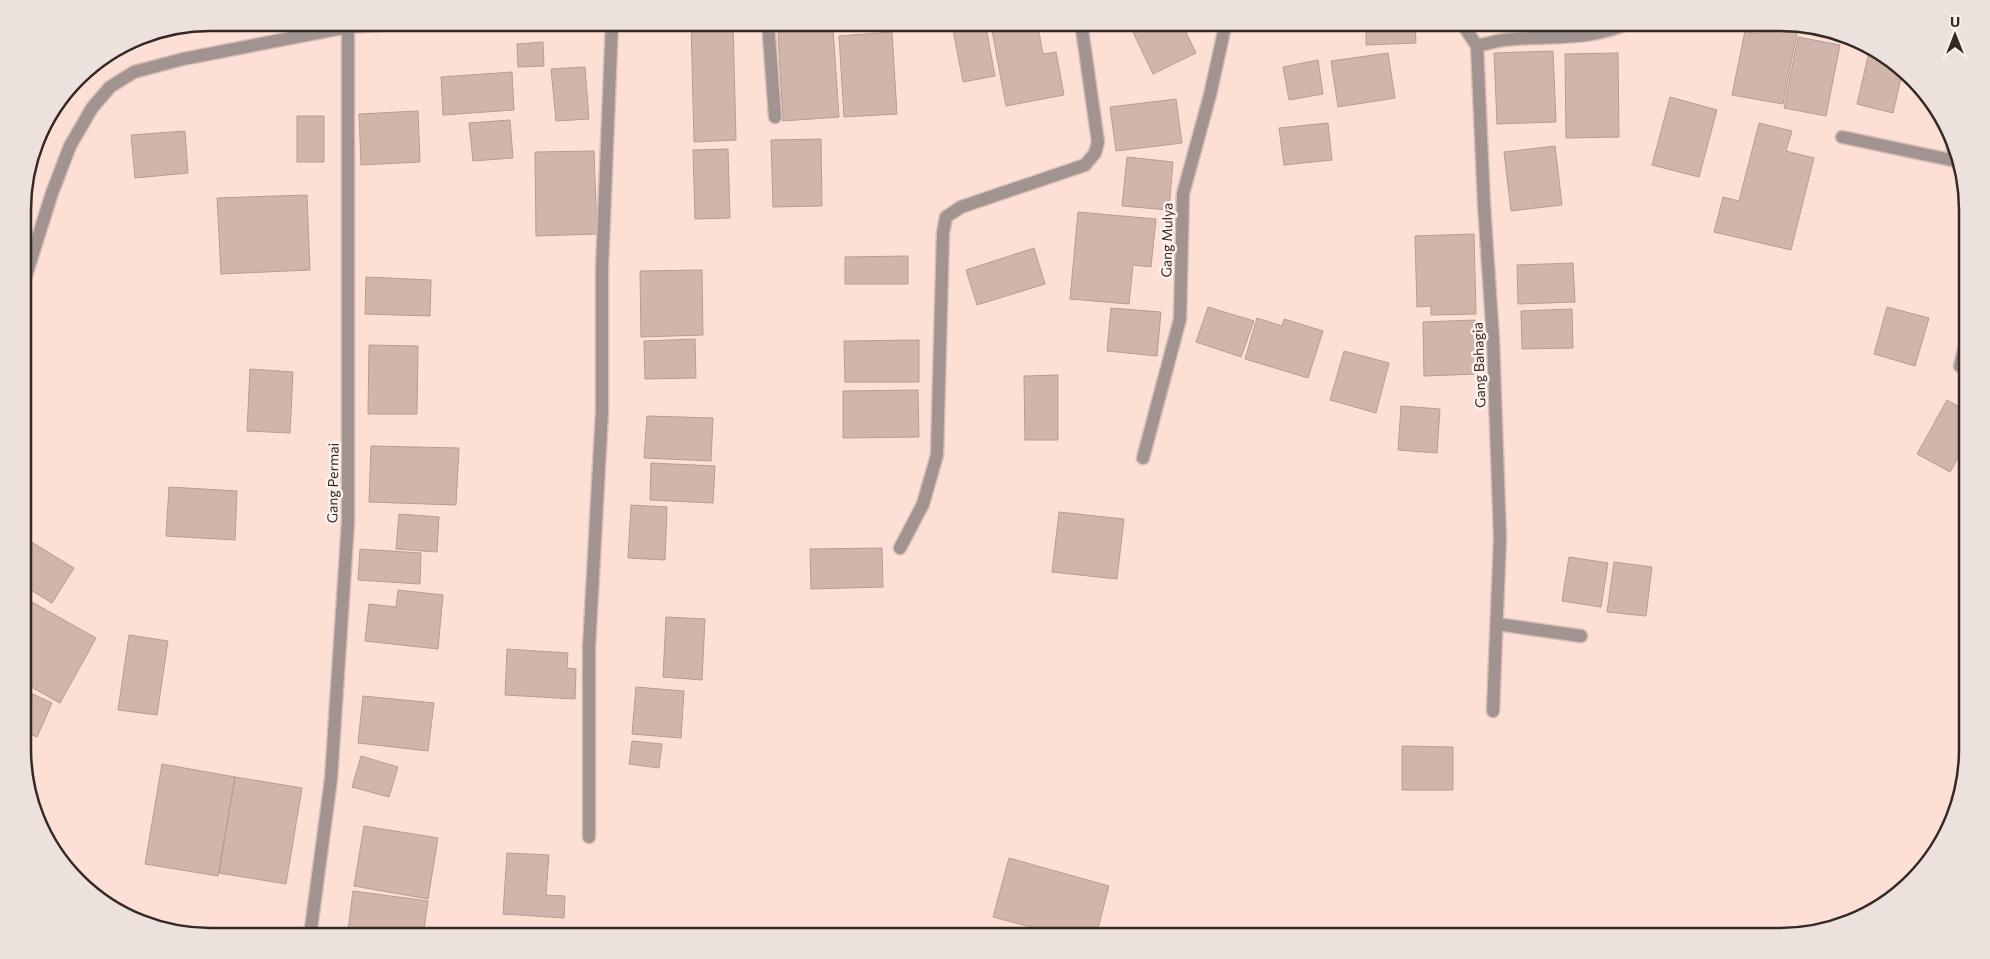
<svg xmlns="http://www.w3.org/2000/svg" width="1990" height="959" font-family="Commissioner,sans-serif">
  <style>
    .building { fill: #d1b4ab; stroke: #b89c93 }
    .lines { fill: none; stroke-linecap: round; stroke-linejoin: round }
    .service-casing { stroke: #d9beb6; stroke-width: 15 }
    .minor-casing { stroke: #d9beb6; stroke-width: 15 }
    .service { stroke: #a19490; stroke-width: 12 }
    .minor { stroke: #a19490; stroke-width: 12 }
    .labels { text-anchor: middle; stroke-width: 5; stroke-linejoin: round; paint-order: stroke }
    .street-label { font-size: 14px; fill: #352926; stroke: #fdf1ed }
    .rim { fill: none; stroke: #352926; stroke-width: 2.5 }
  </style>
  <rect width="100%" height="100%" fill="#fddfd6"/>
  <path class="building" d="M691 22H733L736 140 694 142Z
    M962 22H985L995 76 963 82 952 25Z
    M1002 22H1037L1043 54 1056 52 1064 95 1006 106 991 25Z
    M1128 22H1181L1196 53 1153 74Z
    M1366 22H1415L1416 43 1366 45Z
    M1510 22H1581V26L1513 36Z
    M1759 22 1798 28 1783 104 1732 95 1745 31 1757 34Z
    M833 29 839 117 783 121 778 32Z
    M892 32 897 114 844 117 839 36Z
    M1798 37 1840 45 1826 116 1784 108Z
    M543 42 544 66 518 67 517 44Z
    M1870 48 1902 74 1893 113 1857 104Z
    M1553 51 1556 122 1497 124 1494 53Z
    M1388 53 1395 98 1338 107 1331 61Z
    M1618 53 1619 137 1566 138 1565 54Z
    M1318 60 1323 94 1289 100 1283 67Z
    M585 67 589 119 556 121 551 69Z
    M512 72 514 110 443 115 441 77Z
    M1670 97 1717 110 1699 177 1652 165Z
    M1176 99 1182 143 1116 151 1110 107Z
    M418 111 420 162 361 165 359 114Z
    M297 116H324V162H297Z
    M510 120 513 158 473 161 469 123Z
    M1328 123 1332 160 1284 165 1279 128Z
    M1759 123 1792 131 1786 151 1814 158 1791 250 1714 232 1723 197 1739 201Z
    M185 131 188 173 135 178 131 135Z
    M821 139 822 206 773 207 771 140Z
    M1555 146 1562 205 1511 211 1504 152Z
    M728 149 730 218 695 219 693 150Z
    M594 151 597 234 536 236 535 152Z
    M1127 157 1173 162 1169 210 1122 206Z
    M307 195 310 270 221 274 217 198Z
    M1078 212 1156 219 1151 267 1133 265 1129 304 1070 299Z
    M1474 234 1476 314 1431 315V306L1417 307 1415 236Z
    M1034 248 1045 284 977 305 966 270Z
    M908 256V284H845V257Z
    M1573 263 1575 302 1518 304 1517 265Z
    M702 270 703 335 641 337 640 271Z
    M366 277 431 280 430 316 365 314Z
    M1208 307 1254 321 1241 357 1196 342Z
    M1887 307 1929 318 1915 366 1874 354Z
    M1111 308 1161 312 1157 356 1107 351Z
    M1572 309 1573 348 1522 349 1521 311Z
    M1257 318 1282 326 1284 319 1323 331 1308 378 1245 359Z
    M1475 320 1477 374 1424 376 1423 322Z
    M695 339 696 378 645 379 644 341Z
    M919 340V382H845L844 341Z
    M369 345 418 346 417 414H368Z
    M1344 351 1389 363 1376 413 1330 400Z
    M250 369 293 372 290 433 247 431Z
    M1058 375V440H1025L1024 376Z
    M918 390 919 437 843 438V391Z
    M1947 400 1967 411V442L1950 472 1917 454Z
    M1401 406 1440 409 1437 453 1398 450Z
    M647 416 713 418 711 461 644 458Z
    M371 446 459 448 456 505 369 502Z
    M651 463 715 466 713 503 650 500Z
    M1967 473V489L1961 487Z
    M169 487 237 491 235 540 166 536Z
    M631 505 667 507 665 560 628 558Z
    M1059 512 1124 519 1117 579 1052 572Z
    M399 514 439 517 437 552 396 549Z
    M25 538 74 568 52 603 24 586Z
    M882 548 883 587 811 589 810 549Z
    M360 549 421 553 420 584 358 580Z
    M1569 557 1608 563 1601 607 1562 601Z
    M1614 562 1652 567 1646 616 1607 612Z
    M398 590 443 595 438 649 365 641 369 604 396 607Z
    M32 602 96 638 60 703 24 683V617Z
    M666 617 705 619 702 680 663 677Z
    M129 635 168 641 157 715 118 710Z
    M507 649 568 653 567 668 576 669 575 699 505 695Z
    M636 687 684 691 681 738 632 734Z
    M24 690 52 703 37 737 24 731Z
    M363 696 434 703 428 751 358 743Z
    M632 741 662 744 659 768 629 764Z
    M1402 746 1453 747V790H1402Z
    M361 756 398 767 389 797 352 787Z
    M162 764 235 777 218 876 145 864Z
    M235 777 302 788 286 884 219 873Z
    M364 826 438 838 428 899 354 886Z
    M507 853 549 855 546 895 565 896 564 918 503 914Z
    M1009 858 1109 886 1096 936H1064L993 917Z
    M353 891 428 901 423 936H393L348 931Z"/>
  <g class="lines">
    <defs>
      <path id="service" d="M768 22 775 117
        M1842 137 1956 161
        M1497 624 1581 636"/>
      <path id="minor" d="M1461 22 1477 46 1484 205 1493 339 1500 538 1493 711
        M1477 46C1486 44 1495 41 1504 40 1547 35 1591 42 1630 22
        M1953 139C1952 147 1953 159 1960 165
        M23 285 52 193 70 146 92 108 110 87 134 72 183 59 348 27 425 22
        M1966 342 1960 366 1966 370
        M1143 458 1180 319 1183 194 1210 95 1226 22
        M900 548 923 504 937 455 943 233 946 217 961 207 1085 165 1095 153 1098 142 1081 22
        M589 837V647L602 412V267L612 22
        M310 936 331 779 348 522V27"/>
    </defs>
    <use href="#service" class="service-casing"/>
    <use href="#minor" class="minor-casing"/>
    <use href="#service" class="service"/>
    <use href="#minor" class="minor"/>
  </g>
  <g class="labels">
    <g class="street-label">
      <text transform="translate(1167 240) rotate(-89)" y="5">Gang Mulya</text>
      <text transform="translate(1479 365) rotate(-92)" y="5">Gang Bahagia</text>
      <text transform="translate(333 483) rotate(-89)" y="5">Gang Permai</text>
    </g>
  </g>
  <path d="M0 0H1990V959H0ZM210 31H1780A179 179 0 0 1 1959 210V749A179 179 0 0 1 1780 928H210A179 179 0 0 1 31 749V210A179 179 0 0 1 210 31Z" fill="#ede1dd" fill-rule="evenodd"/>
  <path class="rim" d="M210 31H1780A179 179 0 0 1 1959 210V749A179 179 0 0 1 1780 928H210A179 179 0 0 1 31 749V210A179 179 0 0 1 210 31Z"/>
  <g transform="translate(1955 35)" stroke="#fdf1ed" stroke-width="4" paint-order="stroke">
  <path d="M0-4L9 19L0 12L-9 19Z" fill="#352926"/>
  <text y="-8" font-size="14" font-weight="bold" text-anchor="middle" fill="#352926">U</text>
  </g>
</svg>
